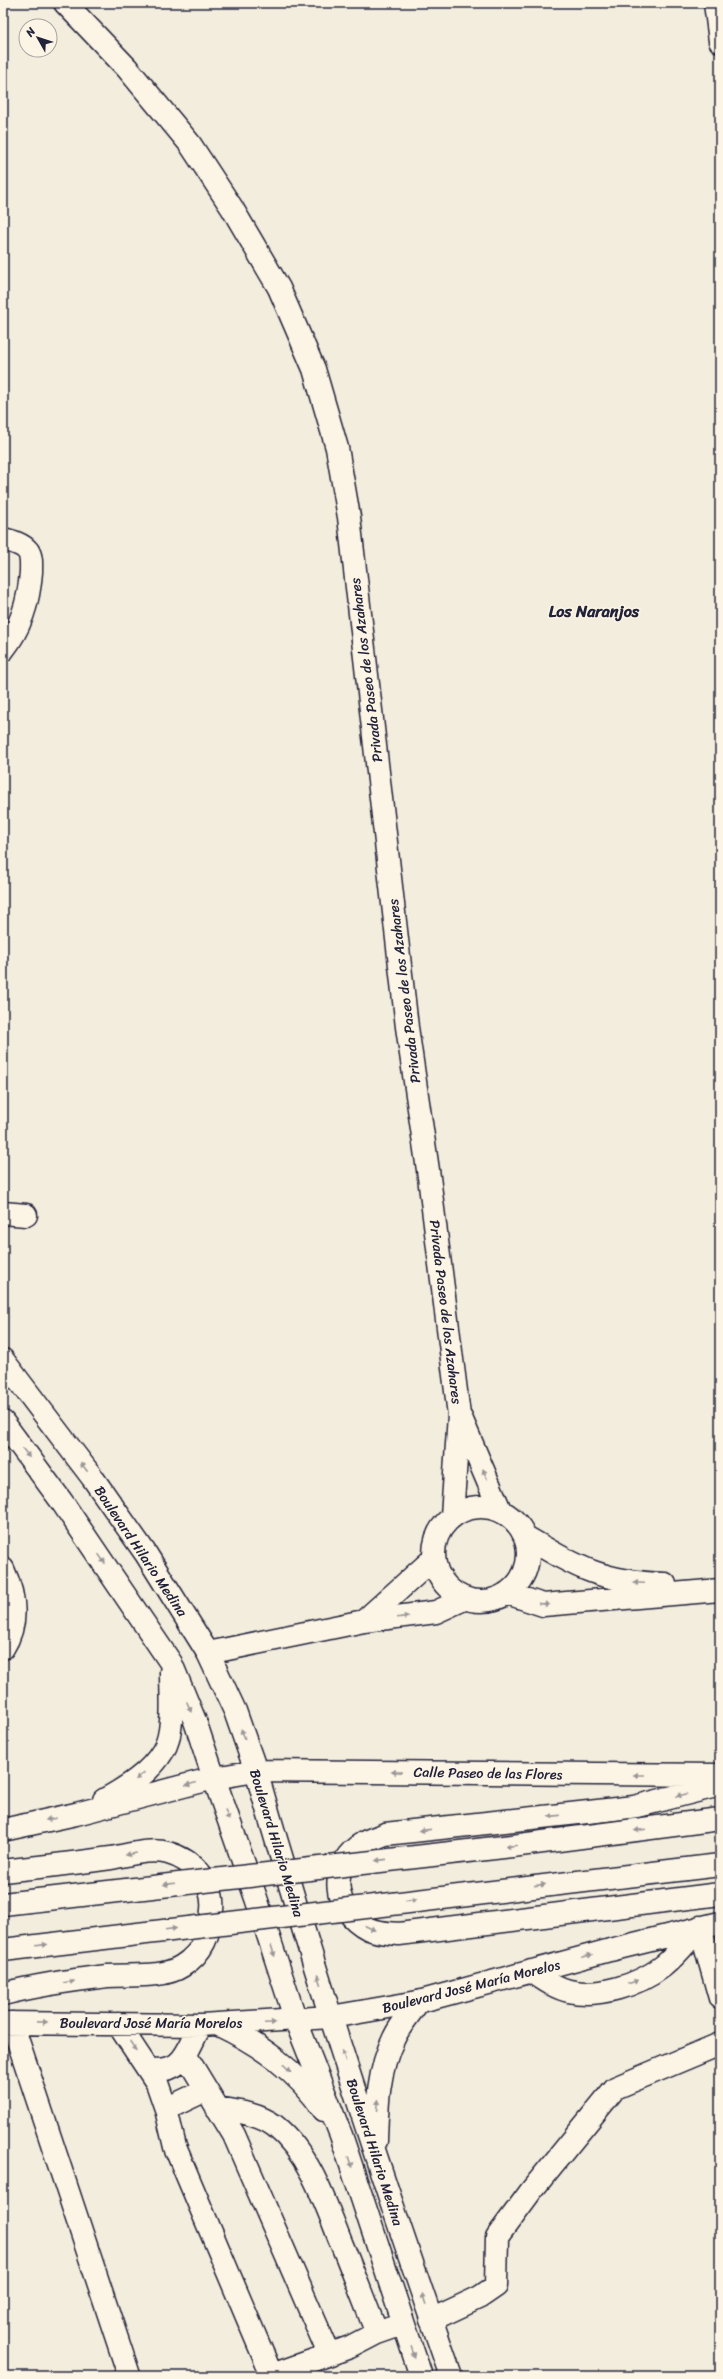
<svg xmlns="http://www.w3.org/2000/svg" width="723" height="2379" font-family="Sriracha,sans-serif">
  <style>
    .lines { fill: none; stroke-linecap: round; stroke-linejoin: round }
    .minor-casing { stroke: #22223b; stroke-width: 25 }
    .major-casing { stroke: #22223b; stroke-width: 25 }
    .minor { stroke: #fcf5e5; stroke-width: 22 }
    .major { stroke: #fcf5e5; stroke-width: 22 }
    .major-bridge-casing { stroke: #22223b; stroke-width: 25; stroke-linecap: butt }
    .major-bridge { stroke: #fcf5e5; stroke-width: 22 }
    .oneway { fill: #9a9698 }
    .labels { text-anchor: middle; stroke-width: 3; stroke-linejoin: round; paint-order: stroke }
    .street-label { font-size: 14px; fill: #22223b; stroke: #fcf5e5 }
    .quarter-label { font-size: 16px; font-weight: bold; fill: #22223b; stroke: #fcf5e5 }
  </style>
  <rect width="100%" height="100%" fill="#f3edde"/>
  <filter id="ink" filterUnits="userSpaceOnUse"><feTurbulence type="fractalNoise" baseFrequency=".025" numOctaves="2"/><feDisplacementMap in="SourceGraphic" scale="8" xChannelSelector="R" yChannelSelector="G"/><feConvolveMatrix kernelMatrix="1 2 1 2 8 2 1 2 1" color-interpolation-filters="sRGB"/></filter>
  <g filter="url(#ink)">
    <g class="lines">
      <defs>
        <path id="minor" d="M65 3 127 68 190 144 232 208 279 288 314 369 337 448 349 517 407 1027 429 1177 459 1415 452 1516
          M715 3 720 41
          M3 539C11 541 23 544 28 551 32 557 31 565 31 572 29 601 21 628 3 650
          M3 1213 26 1215
          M3 1360 92 1477 146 1554 208 1653 235 1711 256 1771
          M461 1418 500 1510
          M3 1422 62 1502 171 1663 195 1721 214 1778
          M434 1554a47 47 0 1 1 94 0a47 47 0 1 1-94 0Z
          M526 1537C579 1568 602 1582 665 1584
          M3 1569C15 1595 19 1623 3 1648
          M507 1593 543 1605 720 1590
          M364 1621 433 1559
          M208 1653 364 1621 436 1612 464 1599
          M720 1785 634 1807 385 1834C379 1837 371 1839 365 1842 327 1863 331 1910 369 1929 378 1933 389 1933 399 1934L720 1894
          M104 1800C126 1788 150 1773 163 1751 175 1733 171 1694 171 1672
          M3 1830 76 1814 214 1778 256 1771 720 1775
          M3 1871C39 1867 75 1863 111 1858 129 1855 150 1848 168 1853 193 1860 215 1883 212 1910 210 1934 203 1953 182 1966 162 1979 130 1974 107 1976 73 1980 37 1985 3 1994
          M700 1927 720 1998
          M531 1971C543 1979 555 1988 569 1991 597 1998 639 1985 662 1967 676 1956 688 1941 700 1927
          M3 2023 201 2025 331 2017 418 2002 610 1950 720 1923
          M12 2023 129 2375
          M118 2024 157 2083 166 2109 175 2147 272 2376
          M186 2056 234 2135 329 2354
          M149 2069C184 2075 187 2049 201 2025
          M217 2108C237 2111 259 2114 275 2126 310 2154 326 2205 342 2245 354 2274 365 2304 377 2333
          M166 2109 206 2090
          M431 2320 480 2297 496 2286 497 2237 531 2191 615 2088 720 2044
          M272 2375 350 2347 377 2333 403 2324"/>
        <path id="major" d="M256 1771C315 1975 381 2176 451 2376
          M214 1778 256 1898 296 2021 341 2135 421 2376
          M219 2025C261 2045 296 2070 324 2110
          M376 2141C377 2106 378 2070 394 2038 400 2025 410 2014 418 2002"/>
      </defs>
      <use href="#minor" class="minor-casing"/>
      <use href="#major" class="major-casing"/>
      <use href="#minor" class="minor"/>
      <use href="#major" class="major"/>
      <defs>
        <path id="major-bridge" d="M3 1904 512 1846 720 1819
          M3 1950 720 1865"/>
      </defs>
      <use href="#major-bridge" class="major-bridge-casing"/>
      <use href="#major-bridge" class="major-bridge"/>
    </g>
    <defs><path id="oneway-solid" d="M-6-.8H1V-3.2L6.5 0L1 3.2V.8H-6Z"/></defs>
    <g class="oneway">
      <use href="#oneway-solid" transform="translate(26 1453) rotate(53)"/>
      <use href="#oneway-solid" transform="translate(84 1467) rotate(-127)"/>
      <use href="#oneway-solid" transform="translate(485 1474) rotate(-113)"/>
      <use href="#oneway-solid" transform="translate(102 1559) rotate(55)"/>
      <use href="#oneway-solid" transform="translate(639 1583) rotate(-178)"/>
      <use href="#oneway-solid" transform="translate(544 1604) rotate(6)"/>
      <use href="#oneway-solid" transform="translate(403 1617) rotate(-7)"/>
      <use href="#oneway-solid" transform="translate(189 1707) rotate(67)"/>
      <use href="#oneway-solid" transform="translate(243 1734) rotate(-110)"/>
      <use href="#oneway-solid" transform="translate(397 1772) rotate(-179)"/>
      <use href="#oneway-solid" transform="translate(639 1775) rotate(-180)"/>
      <use href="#oneway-solid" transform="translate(140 1776) rotate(139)"/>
      <use href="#oneway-solid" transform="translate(191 1784) rotate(165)"/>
      <use href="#oneway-solid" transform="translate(682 1795) rotate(165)"/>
      <use href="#oneway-solid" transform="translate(227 1815) rotate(70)"/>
      <use href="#oneway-solid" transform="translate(554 1816) rotate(174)"/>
      <use href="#oneway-solid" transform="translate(51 1819) rotate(170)"/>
      <use href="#oneway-solid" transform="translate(425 1830) rotate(174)"/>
      <use href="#oneway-solid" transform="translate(640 1830) rotate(173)"/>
      <use href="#oneway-solid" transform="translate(511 1846) rotate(173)"/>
      <use href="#oneway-solid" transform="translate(131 1854) rotate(170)"/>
      <use href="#oneway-solid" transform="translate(381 1860) rotate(174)"/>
      <use href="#oneway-solid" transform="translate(169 1884) rotate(173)"/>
      <use href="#oneway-solid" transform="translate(540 1885) rotate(-6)"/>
      <use href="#oneway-solid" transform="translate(411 1900) rotate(-6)"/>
      <use href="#oneway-solid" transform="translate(370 1928) rotate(25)"/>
      <use href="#oneway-solid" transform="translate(171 1929) rotate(-7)"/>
      <use href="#oneway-solid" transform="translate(42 1945) rotate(-7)"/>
      <use href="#oneway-solid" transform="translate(273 1951) rotate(72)"/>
      <use href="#oneway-solid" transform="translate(587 1956) rotate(-15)"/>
      <use href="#oneway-solid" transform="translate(319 1980) rotate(-108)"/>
      <use href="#oneway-solid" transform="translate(69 1982) rotate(-8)"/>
      <use href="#oneway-solid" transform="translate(633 1982) rotate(-19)"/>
      <use href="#oneway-solid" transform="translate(42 2022) rotate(1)"/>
      <use href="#oneway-solid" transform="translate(270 2023) rotate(-3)"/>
      <use href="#oneway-solid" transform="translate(133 2046) rotate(56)"/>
      <use href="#oneway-solid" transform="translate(344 2056) rotate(-108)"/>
      <use href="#oneway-solid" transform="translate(287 2068) rotate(45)"/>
      <use href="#oneway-solid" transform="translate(378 2105) rotate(-85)"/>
      <use href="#oneway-solid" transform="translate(350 2162) rotate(71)"/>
      <use href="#oneway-solid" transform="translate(424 2299) rotate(-109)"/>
      <use href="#oneway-solid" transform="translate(413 2352) rotate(71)"/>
    </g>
  </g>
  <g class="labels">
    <g class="street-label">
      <text transform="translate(366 670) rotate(-97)" y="5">Privada Paseo de los Azahares</text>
      <text transform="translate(404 991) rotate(-97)" y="5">Privada Paseo de los Azahares</text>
      <text transform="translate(446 1312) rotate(83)" y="5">Privada Paseo de los Azahares</text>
      <text transform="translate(141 1551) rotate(56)" y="5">Boulevard Hilario Medina</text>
      <text transform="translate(488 1773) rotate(1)" y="5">Calle Paseo de las Flores</text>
      <text transform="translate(277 1843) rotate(73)" y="5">Boulevard Hilario Medina</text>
      <text transform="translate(471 1986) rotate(-14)" y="5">Boulevard José María Morelos</text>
      <text x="151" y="2028">Boulevard José María Morelos</text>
      <text transform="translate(375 2152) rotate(72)" y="5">Boulevard Hilario Medina</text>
    </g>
    <g class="quarter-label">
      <text x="594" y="617">Los Naranjos</text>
    </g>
  </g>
  <rect width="723" height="2379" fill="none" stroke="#fcf5e5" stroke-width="16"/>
  <rect x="8" y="8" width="707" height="2363" fill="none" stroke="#22223b" stroke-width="1.5" filter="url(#ink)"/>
  <g transform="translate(38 38) rotate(309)"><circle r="19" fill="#fcf5e5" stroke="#a5a1a1"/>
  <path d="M0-3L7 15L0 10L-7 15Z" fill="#22223b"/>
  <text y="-6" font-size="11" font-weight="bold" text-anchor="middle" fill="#22223b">N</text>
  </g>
</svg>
